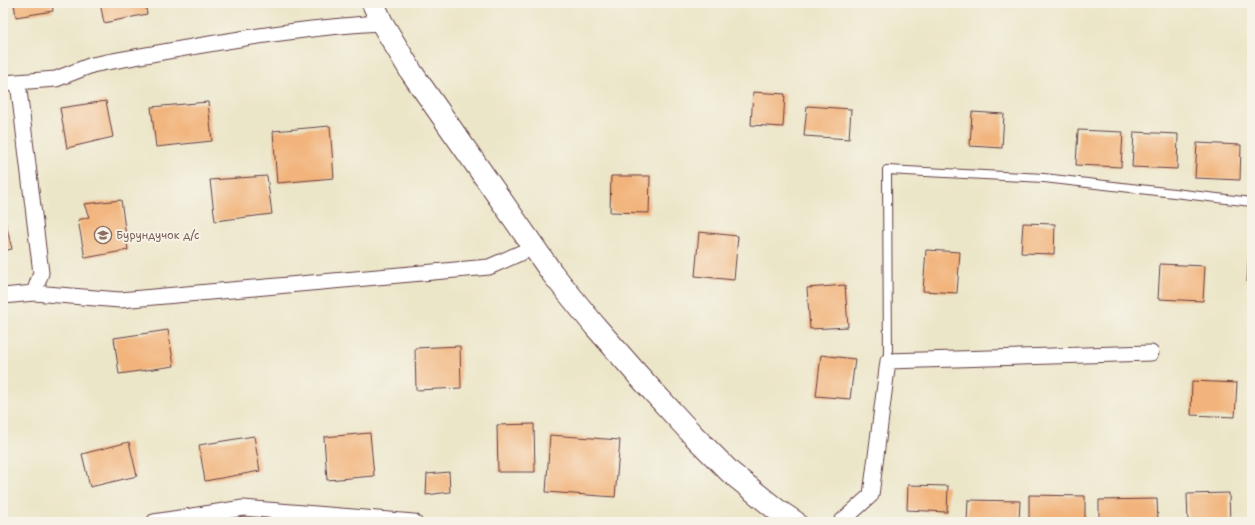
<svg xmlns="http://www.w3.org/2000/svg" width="1255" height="525" font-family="'Shantell Sans',sans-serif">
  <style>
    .building { fill: #f2b47c }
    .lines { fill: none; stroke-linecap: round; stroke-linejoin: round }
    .lane-casing { stroke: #623d43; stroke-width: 10 }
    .street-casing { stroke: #623d43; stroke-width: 17 }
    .secondary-casing { stroke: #623d43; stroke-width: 24 }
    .lane { stroke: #fff; stroke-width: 8 }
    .street { stroke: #fff; stroke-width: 15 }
    .secondary { stroke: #fff; stroke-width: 22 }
    .labels { text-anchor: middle; stroke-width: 3.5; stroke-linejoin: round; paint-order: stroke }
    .education-label { font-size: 11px; fill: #785e54; stroke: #f7f3e8; text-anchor: start }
  </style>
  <rect width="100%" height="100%" fill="#f7f3e8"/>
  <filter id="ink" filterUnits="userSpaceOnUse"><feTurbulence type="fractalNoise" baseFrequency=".025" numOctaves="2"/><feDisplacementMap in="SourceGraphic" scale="8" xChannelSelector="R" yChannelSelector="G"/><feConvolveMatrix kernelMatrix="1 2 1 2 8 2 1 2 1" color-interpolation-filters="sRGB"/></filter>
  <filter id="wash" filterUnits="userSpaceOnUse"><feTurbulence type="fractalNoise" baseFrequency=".012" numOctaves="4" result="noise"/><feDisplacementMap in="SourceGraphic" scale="16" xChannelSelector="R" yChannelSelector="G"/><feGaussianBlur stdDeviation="0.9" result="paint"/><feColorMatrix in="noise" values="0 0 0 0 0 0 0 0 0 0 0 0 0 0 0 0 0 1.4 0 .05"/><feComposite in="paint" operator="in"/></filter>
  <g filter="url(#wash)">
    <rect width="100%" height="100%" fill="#ece6c9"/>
    <g id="blocks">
      <path class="building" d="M14 3H52L53 11 16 17Z
        M100 3H145L147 14 104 23Z
        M753 92 785 94 783 127 751 125Z
        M106 101 113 137 67 148 60 108Z
        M208 102 212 141 156 147 151 107Z
        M807 106 851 109 849 139 804 136Z
        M972 112 1004 114 1002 148 970 146Z
        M330 126 334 178 277 183 273 131Z
        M1078 130 1123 132 1121 167 1076 165Z
        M1134 132 1178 134 1177 169 1132 167Z
        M1197 143 1241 145 1240 180 1195 178Z
        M267 176 272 214 215 221 210 180Z
        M611 176H650L649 213 610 212Z
        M121 200 128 250 85 258 78 220 89 217 84 204Z
        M3 212 12 249 3 251Z
        M1023 223 1055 224 1054 254 1021 253Z
        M699 232 738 236 734 280 695 276Z
        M1249 247H1252V282H1247Z
        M926 250 960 252 957 293 923 291Z
        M1160 264 1205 266 1203 301 1158 299Z
        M845 285 848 327 810 329 807 288Z
        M168 330 174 366 119 374 114 338Z
        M460 346 461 388 416 390 415 348Z
        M821 355 855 359 850 399 816 396Z
        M1192 381 1237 383 1235 417 1191 415Z
        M534 424 535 472H498L497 425Z
        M370 433 374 476 327 480 324 437Z
        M550 435 620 440 615 497 546 492Z
        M254 436 260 471 205 481 199 445Z
        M129 442 137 476 90 487 82 454Z
        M449 472 450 492 426 495 427 474Z
        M908 485 948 486 947 512 907 510Z
        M1229 493 1230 522H1188L1187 494Z
        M1029 495 1085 496V522H1029Z
        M1157 499 1158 522H1099V500Z
        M968 500 1020 501 1019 522H967Z"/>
    </g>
  </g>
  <g filter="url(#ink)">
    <use href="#blocks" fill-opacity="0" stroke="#623d43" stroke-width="1"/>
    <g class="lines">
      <defs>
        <path id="lane" d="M888 361 887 170 1044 178 1252 202"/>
        <path id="street" d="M3 83 56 79 92 65 107 62C198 46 289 28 382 23
          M34 293 120 300 489 267 534 247
          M3 296 34 293 41 273 18 82
          M154 522 243 508 414 522
          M841 522 871 495 888 361 1151 353"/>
        <path id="secondary" d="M373 3 382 23 412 73 552 273 595 326 638 375 693 435 730 472 777 510 795 522"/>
      </defs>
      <use href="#lane" class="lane-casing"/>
      <use href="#street" class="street-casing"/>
      <use href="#secondary" class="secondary-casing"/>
      <use href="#lane" class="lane"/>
      <use href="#street" class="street"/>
      <use href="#secondary" class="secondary"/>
    </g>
  </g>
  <defs>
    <symbol id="school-ring" viewBox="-11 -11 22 22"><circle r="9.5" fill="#f7f3e8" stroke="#8d6e63" stroke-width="1.5"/><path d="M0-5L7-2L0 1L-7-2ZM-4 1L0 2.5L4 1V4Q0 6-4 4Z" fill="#8d6e63"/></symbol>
  </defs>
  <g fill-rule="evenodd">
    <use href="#school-ring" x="93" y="225" width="20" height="20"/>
  </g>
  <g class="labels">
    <g class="education-label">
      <text x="116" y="239">Бурундучок д/с</text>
    </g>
  </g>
  <rect width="1255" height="525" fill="none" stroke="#f7f3e8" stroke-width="16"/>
</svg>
